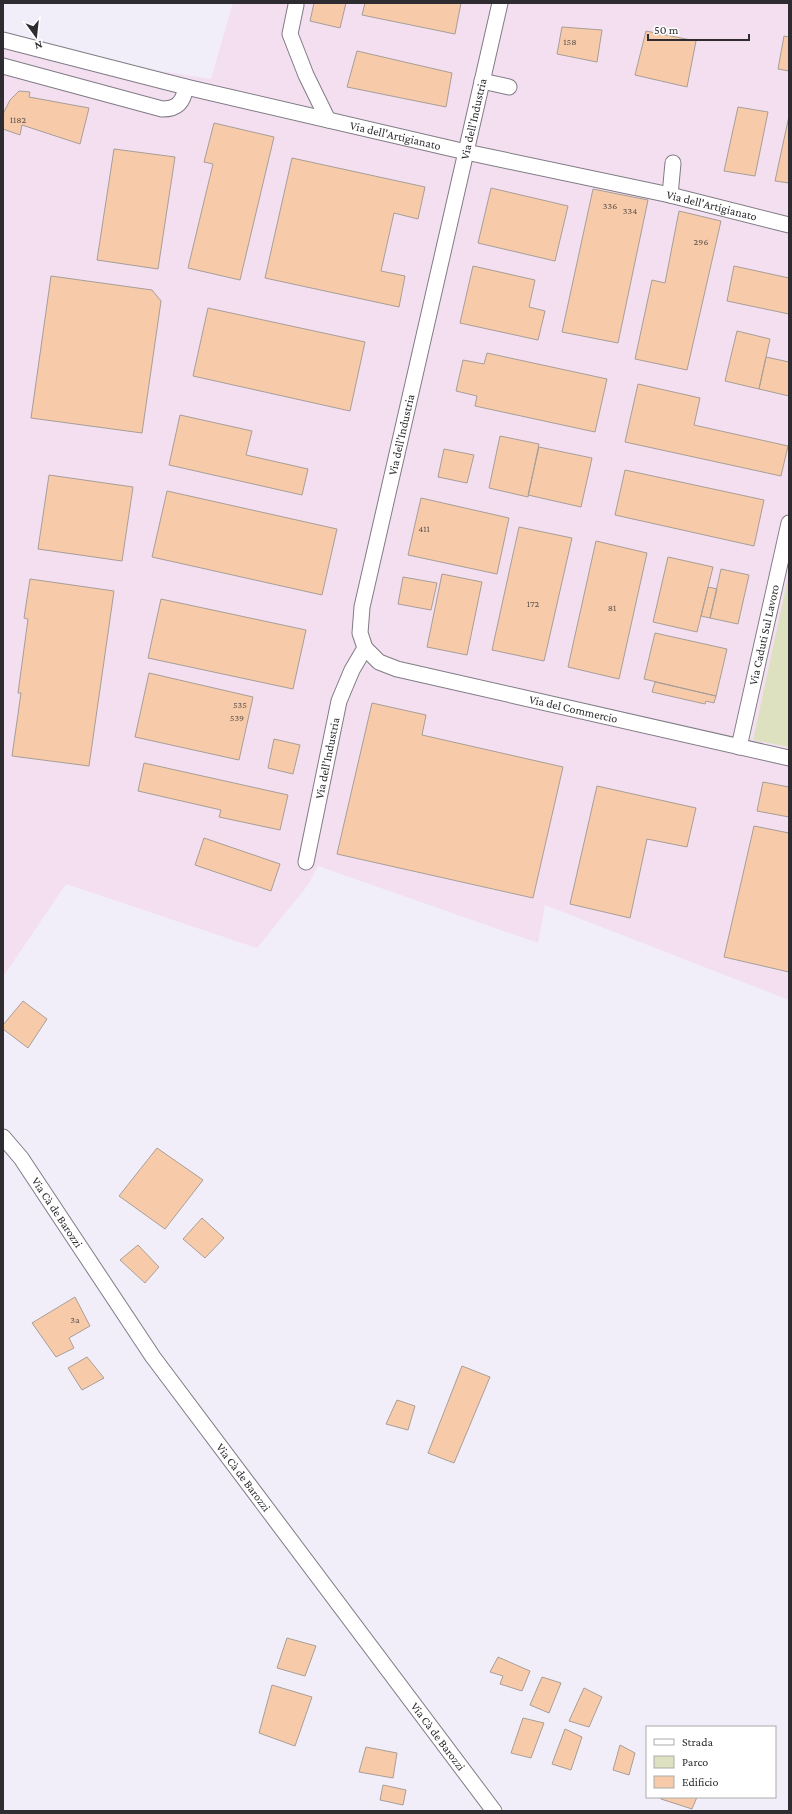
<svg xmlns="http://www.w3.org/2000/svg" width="792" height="1814" font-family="'Crimson Pro',serif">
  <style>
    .industrial { fill: #f3dfef }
    .green { fill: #dee1c0 }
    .building { fill: #f7cbaa; stroke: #a89e97 }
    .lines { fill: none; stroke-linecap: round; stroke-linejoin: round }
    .minor-casing { stroke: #807c86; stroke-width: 17 }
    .minor { stroke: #fff; stroke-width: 15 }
    .labels { text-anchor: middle; stroke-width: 3.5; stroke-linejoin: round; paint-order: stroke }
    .number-label { font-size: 10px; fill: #60544e }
    .street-label { font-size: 12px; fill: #2e2c30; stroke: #fff }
  </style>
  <rect width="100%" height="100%" fill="#f2eef9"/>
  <path class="industrial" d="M233 3H789V1000L545 905 538 943 318 866 308 885 257 948 66 884 3 977V46L211 79Z"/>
  <path class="green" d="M789 573V747L753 740Z"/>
  <path class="building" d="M314 3H346L340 28 310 21Z
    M365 3H461L455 34 362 15Z
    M562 27 602 30 597 62 557 54Z
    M646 31 696 41 687 87 635 75Z
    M784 36 789 37V71L778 69Z
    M357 51 452 73 446 107 347 87Z
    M19 91 30 92 29 97 89 108 80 144 22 125 20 135 3 129V114L10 100Z
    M738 107 768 112 755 176 724 171Z
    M789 116V183L775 181Z
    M214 123 274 137 240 280 188 268 213 164 204 162Z
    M114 149 175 157 158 269 97 260Z
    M292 158 425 187 418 219 394 213 381 271 405 276 399 307 265 278Z
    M491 188 568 206 555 261 478 243Z
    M593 189 648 200 618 343 562 332Z
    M679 211 721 221 687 370 635 359 652 280 665 283Z
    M473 266 535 280 529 307 545 311 538 340 460 323Z
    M734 266 789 278V314L727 301Z
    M51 276 152 290 161 301 142 433 31 418Z
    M208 308 365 342 350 411 193 376Z
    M737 331 770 339 759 389 725 381Z
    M487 353 607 379 595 432 475 406 477 396 456 391 463 360 484 364Z
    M766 357 789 362V396L759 389Z
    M638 384 700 398 694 425 788 446 781 476 625 442Z
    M180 415 252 431 246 455 308 469 302 495 169 465Z
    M500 436 539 444 528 497 489 488Z
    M539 447 592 458 581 507 528 495Z
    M444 449 474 455 467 483 438 477Z
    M625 470 764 500 754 546 615 515Z
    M49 475 133 487 122 561 38 549Z
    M167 491 337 529 322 595 152 557Z
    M421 498 509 518 497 574 408 555Z
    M519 527 572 538 544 661 492 650Z
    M596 541 647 553 619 679 568 667Z
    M668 557 713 567 697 632 653 622Z
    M721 569 749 575 738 624 710 618Z
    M442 574 482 582 467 655 427 647Z
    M403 577 437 583 431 610 398 604Z
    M30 579 114 591 89 766 12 756 21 693H18L28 619 24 618Z
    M708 587 717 589 710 618 701 616Z
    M161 599 306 630 293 689 148 658Z
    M655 633 727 649 716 696 644 679Z
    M149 673 253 697 239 760 135 737Z
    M655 682 716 696 714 703 706 701 705 704 652 692Z
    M372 703 426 715 422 735 563 767 533 898 337 854Z
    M274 739 300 745 293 774 268 768Z
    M144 763 288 795 280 830 219 817 221 810 138 791Z
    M763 782 789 787V817L757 811Z
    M597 786 696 808 687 847 647 839 630 918 570 904Z
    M754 826 789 833V972L724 957Z
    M204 838 280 864 271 891 195 865Z
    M23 1001 47 1019 28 1048 3 1029V1025Z
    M157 1148 203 1180 165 1229 119 1196Z
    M202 1218 224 1238 205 1258 183 1239Z
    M138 1245 159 1267 145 1283 120 1260Z
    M75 1297 90 1326 69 1338 74 1348 56 1357 32 1323Z
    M87 1357 104 1378 82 1390 68 1368Z
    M462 1366 490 1377 454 1463 428 1453Z
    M397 1400 415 1406 408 1430 386 1424Z
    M287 1638 316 1646 305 1676 277 1668Z
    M498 1657 530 1671 522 1691 500 1684 503 1676 490 1672Z
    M542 1677 561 1683 549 1713 530 1705Z
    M272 1685 312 1697 295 1746 259 1733Z
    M584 1688 602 1697 589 1727 569 1721Z
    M523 1718 544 1723 531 1758 511 1753Z
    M565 1729 582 1737 571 1770 552 1764Z
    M620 1745 635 1753 629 1775 613 1770Z
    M366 1747 397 1753 393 1778 359 1772Z
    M383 1785 406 1790 403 1805 380 1800Z
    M661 1797H697L692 1809 661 1799Z"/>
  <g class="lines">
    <defs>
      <g id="minor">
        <path d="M296 5 290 34 306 75 328 120"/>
        <path id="s1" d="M3 40 186 87 466 152 670 195 789 225"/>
        <path d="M3 66 162 109C178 109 183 102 186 87"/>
        <path d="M482 81 509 87"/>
        <path d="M670 195 673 163"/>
        <path id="s2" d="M365 648 379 662 397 669 789 758"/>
        <path id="s3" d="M739 747 789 523"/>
        <path id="s4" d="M306 862 339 701 352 670 365 648 360 633 362 607 500 3"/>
        <path id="s5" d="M3 1137 21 1158 153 1357 494 1811"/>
      </g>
    </defs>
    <use href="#minor" class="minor-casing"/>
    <use href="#minor" class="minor"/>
  </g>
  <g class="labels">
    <g class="number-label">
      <text x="570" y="45">158</text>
      <text x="18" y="123">1182</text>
      <text x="610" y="209">336</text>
      <text x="630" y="214">334</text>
      <text x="701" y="245">296</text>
      <text x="424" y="532">411</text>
      <text x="533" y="607">172</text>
      <text x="612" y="611">81</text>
      <text x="240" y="708">535</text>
      <text x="237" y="721">539</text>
      <text x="75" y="1323">3a</text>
    </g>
    <g class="street-label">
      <text dy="4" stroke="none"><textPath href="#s4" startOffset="766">Via dell’Industria</textPath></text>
      <text dy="4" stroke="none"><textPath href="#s1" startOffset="404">Via dell'Artigianato</textPath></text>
      <text dy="4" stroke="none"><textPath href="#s1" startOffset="728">Via dell'Artigianato</textPath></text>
      <text dy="4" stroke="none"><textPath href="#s4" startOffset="442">Via dell’Industria</textPath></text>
      <text dy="4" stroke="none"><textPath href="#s3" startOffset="115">Via Caduti Sul Lavoro</textPath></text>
      <text dy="4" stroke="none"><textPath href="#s2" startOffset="220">Via del Commercio</textPath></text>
      <text dy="4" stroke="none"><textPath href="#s4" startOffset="106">Via dell’Industria</textPath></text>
      <text dy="4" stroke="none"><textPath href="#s5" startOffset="93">Via Cà de Barozzi</textPath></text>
      <text dy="4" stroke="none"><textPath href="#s5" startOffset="417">Via Cà de Barozzi</textPath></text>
      <text dy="4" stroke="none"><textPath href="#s5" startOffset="741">Via Cà de Barozzi</textPath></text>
    </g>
  </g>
  <rect width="792" height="1814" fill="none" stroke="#2e2c30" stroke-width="8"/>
  <rect x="646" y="1726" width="130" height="72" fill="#ffffff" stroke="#ababac"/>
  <rect x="654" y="1739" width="20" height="6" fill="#ffffff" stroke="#ababac"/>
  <text x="682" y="1746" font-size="12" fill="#2e2c30">Strada</text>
  <rect x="654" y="1756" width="20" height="12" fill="#dee1c0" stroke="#ababac"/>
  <text x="682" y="1766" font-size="12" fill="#2e2c30">Parco</text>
  <rect x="654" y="1776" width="20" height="12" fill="#f7cbaa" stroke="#ababac"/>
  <text x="682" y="1786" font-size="12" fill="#2e2c30">Edificio</text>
  <g transform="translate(36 36) rotate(165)" stroke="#ffffff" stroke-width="3" paint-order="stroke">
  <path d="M0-3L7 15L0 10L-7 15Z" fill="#2e2c30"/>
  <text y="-6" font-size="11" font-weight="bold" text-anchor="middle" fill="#2e2c30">N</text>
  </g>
  <path d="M648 34v6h101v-6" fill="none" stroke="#2e2c30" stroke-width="2"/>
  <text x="654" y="34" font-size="12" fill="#2e2c30" stroke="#ffffff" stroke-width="3" paint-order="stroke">50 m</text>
</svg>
